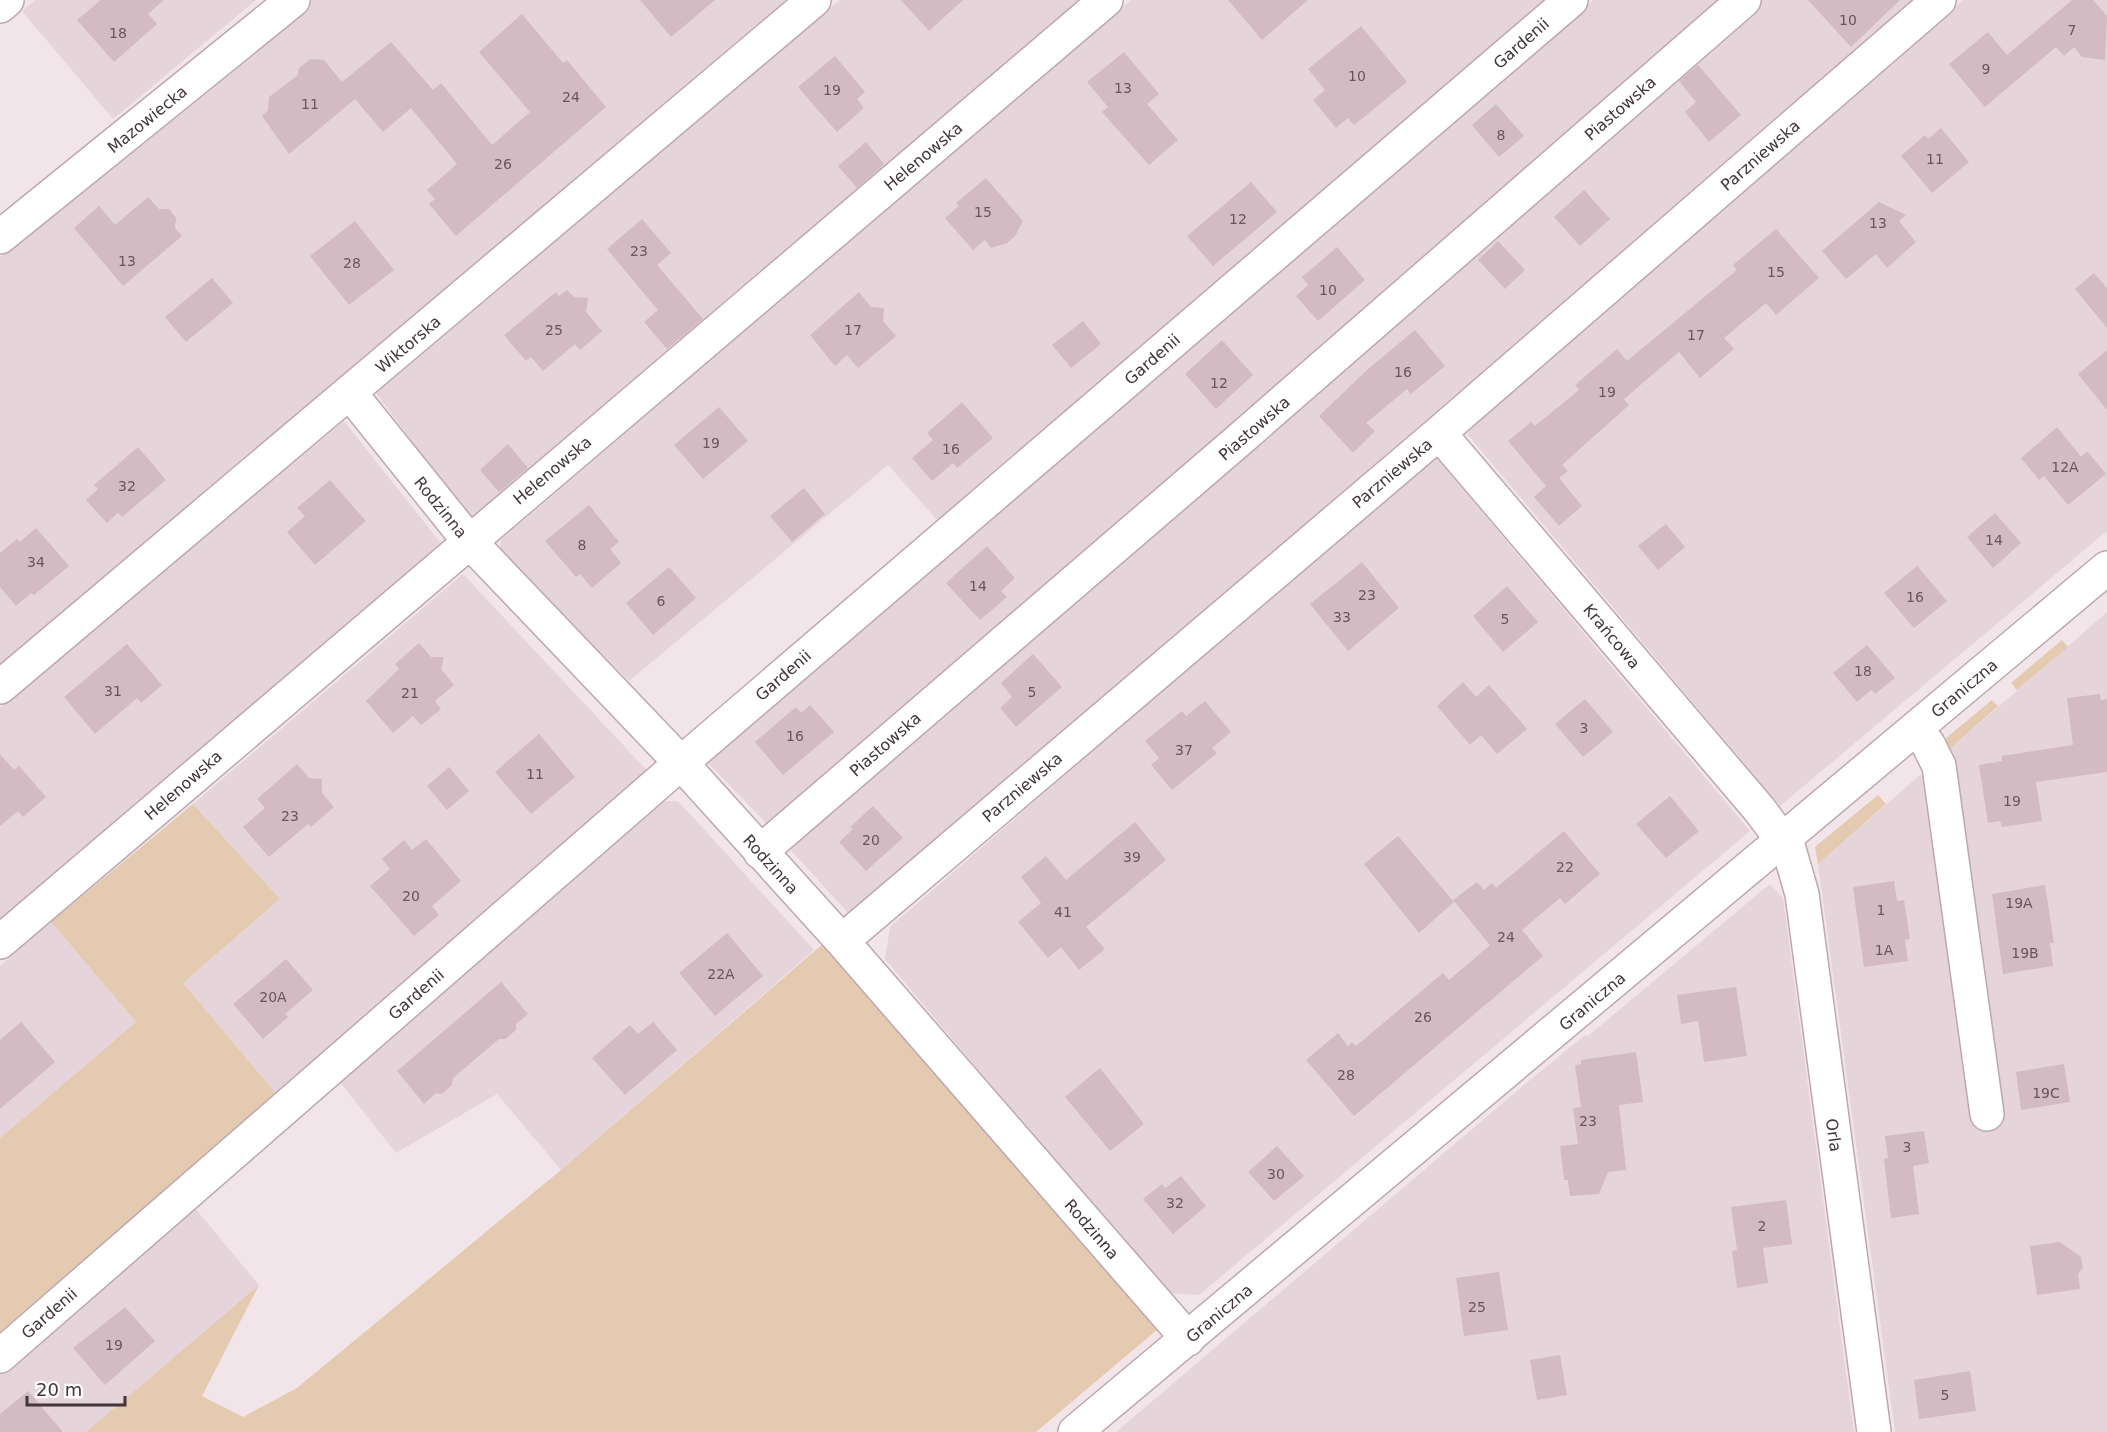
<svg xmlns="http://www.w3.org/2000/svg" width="2107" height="1432" font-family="'DejaVu Sans',sans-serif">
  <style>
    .residential { fill: #e5d4d9 }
    .green { fill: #e4cab0 }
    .building { fill: #d3bbc4 }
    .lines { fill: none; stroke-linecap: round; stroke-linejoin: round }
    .minor-casing { stroke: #bda8af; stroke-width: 36 }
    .minor { stroke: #fff; stroke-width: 33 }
    .labels { text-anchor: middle; stroke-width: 4.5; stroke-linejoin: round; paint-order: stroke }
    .number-label { font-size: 14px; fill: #68565c }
    .street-label { font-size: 16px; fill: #44353a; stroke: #fff }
  </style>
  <rect width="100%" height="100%" fill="#f2e5e9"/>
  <path class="residential" d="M35 0H256L113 119 22 11Z
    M303 0H794L0 672V257Z
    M840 0H1087L472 522 376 393Z
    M1131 0H1561L946 530 888 465 629 681 500 552 501 540Z
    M1593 0H1735L771 828 706 761Z
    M1759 0H1914L850 915 787 846Z
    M1963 0H2107V531L1780 806 1468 435 1470 423Z
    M344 421 443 546 0 925V708Z
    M1434 455 1750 831 1199 1295 1166 1293 885 959 890 927Z
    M463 574 654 778 279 1097 183 983 280 899 193 804Z
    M2107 612V1432H1895L1818 864 1920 775 1928 777 1950 762 1951 748Z
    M659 801H678L814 950 561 1170 497 1094 396 1153 339 1081Z
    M1770 884 1783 898 1854 1432H1116L1524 1085 1585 1035 1588 1036Z
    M51 922 136 1022 0 1138V966Z
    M194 1207 259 1285 86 1432H0V1373Z"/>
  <path class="green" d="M2062 640 2068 647 2017 690 2011 683Z
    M1992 700 1998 706 1951 748 1950 762 1940 743Z
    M1878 795 1886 804 1818 864 1815 847Z
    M193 804 280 899 183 983 279 1097 0 1334V1138L136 1022 51 922Z
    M825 942 1164 1324 1036 1432H86L259 1285 202 1396 243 1417 297 1388 561 1170Z"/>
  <path class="building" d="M101 0H164L148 14 157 24 114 62 77 20Z
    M640 0H715L671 37Z
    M901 0H963L929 31Z
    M1228 0H1308L1262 40Z
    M1808 0H1900L1851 47Z
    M2072 0H2093L2107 16 2105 60 2082 57 2074 47 2064 56 2056 47 1985 107 1949 64 1988 32 2007 55Z
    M522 14 563 63 567 60 606 107 456 236 429 204 435 199 427 190 457 164 411 108 383 132 355 99 289 154 262 116 268 110 269 97 298 75 299 68 310 59 324 60 342 82 391 42 433 90 441 83 492 145 530 112 479 52Z
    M1361 26 1407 82 1354 125 1348 118 1336 128 1313 100 1325 90 1308 69Z
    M1124 52 1159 94 1147 104 1178 140 1149 165 1102 112 1108 107 1087 82Z
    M835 56 865 92 857 99 864 108 837 132 798 87Z
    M1698 65 1741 115 1709 142 1685 112 1696 102 1679 81Z
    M1496 104 1524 136 1499 157 1472 125Z
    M1941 128 1969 162 1932 193 1901 156 1925 135 1928 139Z
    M866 142 884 164 857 188 838 166Z
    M986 178 1023 221 1015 236 1007 243 991 248 985 240 973 250 945 218 959 206 956 203Z
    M1251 182 1277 212 1213 266 1187 236Z
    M1584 190 1610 219 1580 246 1554 217Z
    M148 197 159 209H169L176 218 175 228 182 236 123 286 74 228 99 206 115 225Z
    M1879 202 1906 215 1899 221 1916 242 1887 268 1876 254 1846 279 1822 251Z
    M642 219 671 253 657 265 703 319 667 349 644 322 658 310 607 249Z
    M355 221 394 270 349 305 310 256Z
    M1776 229 1819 278 1776 315 1766 303 1724 338 1734 349 1700 378 1679 352 1624 399 1629 405 1562 465 1568 471 1559 478 1582 506 1559 526 1534 497 1546 486 1508 441 1531 422 1535 426 1579 390 1575 385 1617 349 1627 361 1737 270 1733 265Z
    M1498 241 1525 270 1505 289 1478 260Z
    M1337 247 1365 280 1318 321 1296 296 1308 285 1302 277Z
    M2094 273 2107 288V328L2075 289Z
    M212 278 233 303 186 342 165 317Z
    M567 290 574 297 588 298 586 312 602 331 580 350 575 344 543 371 531 357 526 361 504 335 556 292 559 296Z
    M859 292 871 307 884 308 883 321 896 336 858 368 847 355 835 366 810 335Z
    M1083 321 1101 344 1071 368 1052 345Z
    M1415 330 1445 366 1411 394 1407 389 1366 423 1375 431 1353 453 1319 416 1367 370Z
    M1222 340 1253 375 1216 409 1185 374Z
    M2107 350V410L2078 374Z
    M962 402 993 438 957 468 953 463 932 481 912 458 933 440 927 433Z
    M719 407 748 441 703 479 674 445Z
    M2057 427 2081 457 2087 451 2106 474 2068 505 2044 476 2039 480 2021 458Z
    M508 444 528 468 499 492 480 470Z
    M138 447 166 480 122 517 118 513 107 523 86 500 98 489 94 485Z
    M330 480 366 521 315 565 287 532 305 516 297 508Z
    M804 488 825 514 792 542 770 516Z
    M589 505 619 542 610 549 621 563 592 588 580 574 576 577 545 541Z
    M1995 513 2021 543 1993 568 1967 537Z
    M1666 524 1685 547 1658 570 1638 546Z
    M36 528 69 566 34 595 31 593 16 606 0 587V553L17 539 20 542Z
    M987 546 1015 578 1001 591 1007 597 980 620 946 583Z
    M1362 562 1399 608 1348 651 1310 604Z
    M1917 566 1947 601 1914 628 1884 593Z
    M669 567 696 598 653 635 626 603Z
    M1507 586 1538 622 1503 652 1473 616Z
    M419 643 431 657H444L441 669 454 685 435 701 441 709 421 725 413 716 393 733 366 701 399 669 395 664Z
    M127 644 162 685 141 703 137 698 95 734 64 697Z
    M1867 645 1895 678 1875 694 1871 690 1857 702 1833 673Z
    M1033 654 1062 687 1016 727 1000 708 1012 697 1001 683Z
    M1463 682 1476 697 1489 685 1527 729 1497 754 1481 735 1470 745 1437 706Z
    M2100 694 2101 700 2107 699V772L2036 782 2042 821 2002 827 2000 821 1988 823 1979 765 2002 761V756L2073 745 2067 698Z
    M1585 699 1613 732 1583 757 1555 724Z
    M1205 701 1231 732 1212 748 1217 753 1172 790 1151 765 1159 758 1145 741 1182 711 1186 716Z
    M810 705 834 732 783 775 755 742 796 707 801 713Z
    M539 734 575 777 531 814 495 772Z
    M0 754 14 770 19 766 46 797 23 817 18 811 0 826Z
    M297 764 309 778 322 779V793L334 807 311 827 308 824 269 857 243 827 265 808 257 799Z
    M449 767 469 791 447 810 427 786Z
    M1670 796 1699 831 1666 858 1636 824Z
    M873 806 903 838 866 871 839 842 853 829 850 827Z
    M1135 822 1166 860 1086 927 1105 949 1079 970 1061 947 1048 958 1018 922 1041 903 1021 877 1046 856 1066 880Z
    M1564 831 1600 874 1565 904 1560 898 1522 930 1543 956 1354 1116 1306 1060 1338 1033 1348 1046 1352 1042 1356 1046 1443 973 1449 980 1490 945 1453 900 1477 882 1484 890 1492 883 1496 888Z
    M1398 836 1454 902 1419 933 1364 864Z
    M426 839 461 881 432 906 439 915 414 936 370 886 390 869 382 859 404 840 412 850Z
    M1894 881 1897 901 1904 900 1910 939 1905 940 1908 961 1864 967 1853 887Z
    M2045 885 2054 943H2050L2053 966 2003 974 1992 894Z
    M727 933 763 976 715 1016 679 973Z
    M286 959 313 990 285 1014 288 1017 263 1039 233 1004Z
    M501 982 528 1014 516 1024V1030L505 1039H499L453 1078 452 1085 442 1094 436 1093 424 1104 397 1071Z
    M1736 987 1747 1056 1704 1062 1698 1021 1681 1024 1677 995Z
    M21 1022 55 1062 0 1109V1040Z
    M653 1022 677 1050 625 1095 592 1058 630 1025 638 1034Z
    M1636 1052 1643 1102 1619 1105 1626 1170 1608 1172 1599 1194 1570 1196 1568 1180H1564L1560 1146 1578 1144 1573 1108 1581 1107 1575 1065 1581 1064V1060Z
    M2064 1064 2070 1102 2021 1110 2016 1072Z
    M1100 1068 1144 1124 1110 1151 1065 1097Z
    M1924 1131 1929 1163 1913 1166 1919 1214 1891 1218 1884 1159 1888 1158 1885 1136Z
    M1277 1146 1304 1176 1274 1201 1248 1172Z
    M1181 1176 1206 1206 1173 1234 1143 1199 1162 1184 1165 1188Z
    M1786 1200 1792 1244 1763 1248 1768 1283 1737 1288 1732 1251 1737 1250 1731 1207Z
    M2060 1242 2081 1257 2083 1268 2078 1274 2080 1289 2037 1295 2030 1246Z
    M1499 1272 1508 1330 1464 1336 1456 1278Z
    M125 1307 155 1341 105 1385 73 1348Z
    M1560 1355 1567 1395 1537 1400 1530 1360Z
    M1970 1371 1976 1411 1919 1419 1914 1380Z
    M28 1391 63 1432H0V1414Z"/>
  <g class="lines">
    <defs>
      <path id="minor" d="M0 6 7 0
        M0 237 293 0
        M350 393 469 541 681 763 842 941 1188 1339
        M1439 433 1759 809 1789 849 1802 894 1874 1432
        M0 687 814 0
        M1915 729 1928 744 1939 766 1987 1114
        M760 852 1239 440 1744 0
        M842 941 1439 433 1939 0
        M0 942 1106 0
        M0 1356 681 763 1571 0
        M1075 1432 2107 568"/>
    </defs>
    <use href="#minor" class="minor-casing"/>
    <use href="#minor" class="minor"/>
  </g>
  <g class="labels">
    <g class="number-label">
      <text x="1848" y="25">10</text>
      <text x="2072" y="35">7</text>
      <text x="118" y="38">18</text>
      <text x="1986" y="74">9</text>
      <text x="1357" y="81">10</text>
      <text x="1123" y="93">13</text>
      <text x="832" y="95">19</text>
      <text x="571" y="102">24</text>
      <text x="310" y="109">11</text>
      <text x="1501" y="140">8</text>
      <text x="1935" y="164">11</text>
      <text x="503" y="169">26</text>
      <text x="983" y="217">15</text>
      <text x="1238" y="224">12</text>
      <text x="1878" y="228">13</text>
      <text x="639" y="256">23</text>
      <text x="127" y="266">13</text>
      <text x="352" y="268">28</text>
      <text x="1776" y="277">15</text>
      <text x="1328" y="295">10</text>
      <text x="554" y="335">25</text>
      <text x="853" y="335">17</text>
      <text x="1696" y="340">17</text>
      <text x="1403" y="377">16</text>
      <text x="1219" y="388">12</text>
      <text x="1607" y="397">19</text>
      <text x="711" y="448">19</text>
      <text x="951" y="454">16</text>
      <text x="2065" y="472">12A</text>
      <text x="127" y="491">32</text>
      <text x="1994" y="545">14</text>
      <text x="582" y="550">8</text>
      <text x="36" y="567">34</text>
      <text x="978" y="591">14</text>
      <text x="1367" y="600">23</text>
      <text x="1915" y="602">16</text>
      <text x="661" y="606">6</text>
      <text x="1342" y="622">33</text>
      <text x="1505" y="624">5</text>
      <text x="1863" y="676">18</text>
      <text x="113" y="696">31</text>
      <text x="1032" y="697">5</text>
      <text x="410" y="698">21</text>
      <text x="1584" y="733">3</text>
      <text x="795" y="741">16</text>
      <text x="1184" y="755">37</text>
      <text x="535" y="779">11</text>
      <text x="2012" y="806">19</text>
      <text x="290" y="821">23</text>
      <text x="871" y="845">20</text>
      <text x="1132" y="862">39</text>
      <text x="1565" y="872">22</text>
      <text x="411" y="901">20</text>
      <text x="2019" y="908">19A</text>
      <text x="1881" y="915">1</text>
      <text x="1063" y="917">41</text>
      <text x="1506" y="942">24</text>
      <text x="1884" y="955">1A</text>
      <text x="2025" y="958">19B</text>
      <text x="721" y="979">22A</text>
      <text x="273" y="1002">20A</text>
      <text x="1423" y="1022">26</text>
      <text x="1346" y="1080">28</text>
      <text x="2046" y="1098">19C</text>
      <text x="1588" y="1126">23</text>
      <text x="1907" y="1152">3</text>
      <text x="1276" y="1179">30</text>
      <text x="1175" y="1208">32</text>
      <text x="1762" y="1231">2</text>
      <text x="1477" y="1312">25</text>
      <text x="114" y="1350">19</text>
      <text x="1945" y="1400">5</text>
    </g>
    <g class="street-label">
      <text transform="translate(1521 43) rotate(-41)" y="6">Gardenii</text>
      <text transform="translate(1620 108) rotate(-41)" y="6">Piastowska</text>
      <text transform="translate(147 119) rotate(-39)" y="6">Mazowiecka</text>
      <text transform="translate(1760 155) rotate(-41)" y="6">Parzniewska</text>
      <text transform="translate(923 156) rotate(-40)" y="6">Helenowska</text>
      <text transform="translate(408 344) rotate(-40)" y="6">Wiktorska</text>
      <text transform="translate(1152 359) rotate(-41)" y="6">Gardenii</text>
      <text transform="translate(1254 428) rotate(-41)" y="6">Piastowska</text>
      <text transform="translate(552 470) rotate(-40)" y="6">Helenowska</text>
      <text transform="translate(1392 473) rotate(-40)" y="6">Parzniewska</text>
      <text transform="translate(441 507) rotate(51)" y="6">Rodzinna</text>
      <text transform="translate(1612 636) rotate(50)" y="6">Krańcowa</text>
      <text transform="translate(783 675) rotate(-41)" y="6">Gardenii</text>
      <text transform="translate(1964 688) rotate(-40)" y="6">Graniczna</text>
      <text transform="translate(885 744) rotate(-41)" y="6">Piastowska</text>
      <text transform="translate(183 785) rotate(-41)" y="6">Helenowska</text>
      <text transform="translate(1022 787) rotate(-40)" y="6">Parzniewska</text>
      <text transform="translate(771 864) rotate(48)" y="6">Rodzinna</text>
      <text transform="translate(416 994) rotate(-41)" y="6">Gardenii</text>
      <text transform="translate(1592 1001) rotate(-40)" y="6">Graniczna</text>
      <text transform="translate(1834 1135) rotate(82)" y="6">Orla</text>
      <text transform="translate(1092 1229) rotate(49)" y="6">Rodzinna</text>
      <text transform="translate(49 1313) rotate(-41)" y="6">Gardenii</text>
      <text transform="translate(1219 1313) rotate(-40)" y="6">Graniczna</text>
    </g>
  </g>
  <path d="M27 1396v9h98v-9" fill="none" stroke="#44353a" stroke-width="3"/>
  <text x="36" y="1396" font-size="18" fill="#44353a" stroke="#ffffff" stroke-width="4.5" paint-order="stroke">20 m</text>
</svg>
